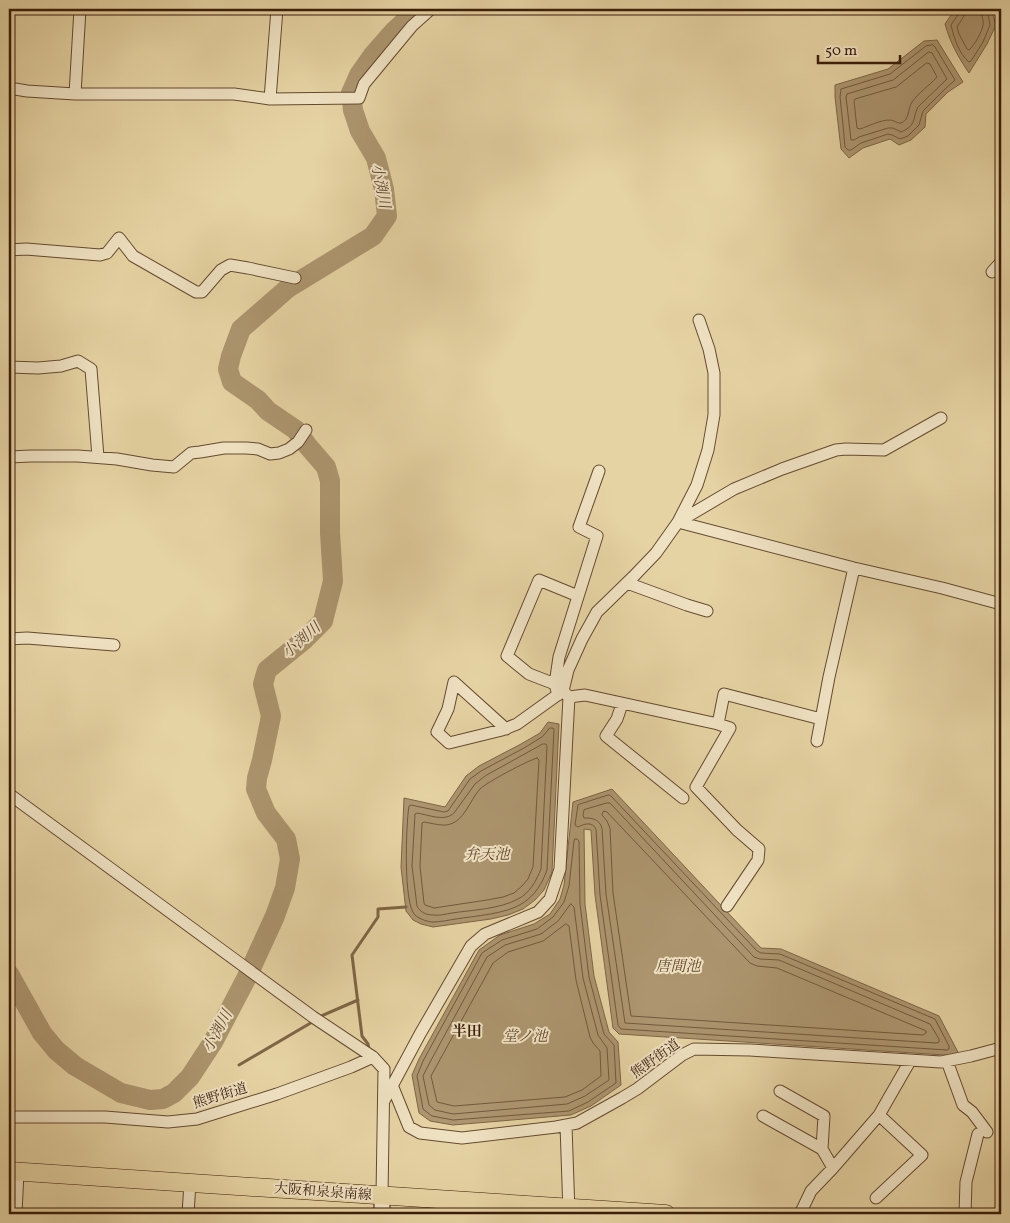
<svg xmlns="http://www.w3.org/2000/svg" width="1010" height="1223" font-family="Vollkorn,'Noto Serif JP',serif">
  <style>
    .water { fill: #ac956f; stroke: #7e6547 }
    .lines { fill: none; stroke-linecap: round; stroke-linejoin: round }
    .shore { stroke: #73593c; stroke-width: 1 }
    .stream { stroke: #7e6547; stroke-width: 3 }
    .river { stroke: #ac956f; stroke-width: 20 }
    .street-casing { stroke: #654a30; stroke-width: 13 }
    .secondary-casing { stroke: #3a1d0a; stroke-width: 17 }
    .primary-casing { stroke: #3a1d0a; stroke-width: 19 }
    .street { stroke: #efe2c3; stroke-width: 11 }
    .secondary { stroke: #efe2c3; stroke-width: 15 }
    .primary { stroke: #e6d3a3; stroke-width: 18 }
    .labels { text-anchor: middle; stroke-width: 4; stroke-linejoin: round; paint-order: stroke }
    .street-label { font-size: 14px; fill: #3a1d0a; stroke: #efe2c3 }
    .water-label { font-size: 15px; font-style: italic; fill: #62472d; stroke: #efe2c3 }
    .neighbourhood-label { font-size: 15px; font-weight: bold; fill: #3a1d0a; stroke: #efe2c3 }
  </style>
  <rect width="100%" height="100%" fill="#e6d3a3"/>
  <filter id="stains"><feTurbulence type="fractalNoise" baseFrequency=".004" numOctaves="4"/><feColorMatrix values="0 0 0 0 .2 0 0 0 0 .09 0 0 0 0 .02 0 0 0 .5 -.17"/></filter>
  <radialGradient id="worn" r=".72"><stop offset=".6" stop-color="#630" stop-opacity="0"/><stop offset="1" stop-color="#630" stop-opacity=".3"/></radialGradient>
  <path class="water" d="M955 9H991L996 25 987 44 969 73C958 57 950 42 945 24Z
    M937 40 963 82 948 92 926 114 925 127 911 140 899 145 890 139 863 148 849 158 841 149 835 97V85L888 69 924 41Z
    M548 722 559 724 552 872 544 890 535 900 523 909 508 915 491 919 433 927 421 924 413 920 406 911 401 867 404 798 445 807 466 776 479 766 521 744 540 733Z
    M612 789 761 948 781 949 939 1016 960 1056 619 1034 613 1028 595 895 591 830 584 829 585 904 594 976 609 1032 618 1042 621 1085 591 1106 571 1115 453 1125 430 1121 419 1113 412 1075 419 1059 479 950 500 935 534 924 550 914 560 899 564 885 573 802Z"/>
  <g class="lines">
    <path class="shore" d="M959 9V13L951 25C954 38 959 54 969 62L971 61 983 42 990 25 987 9
      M965 9 964 16 957 27 959 34 967 49 969 50C974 46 982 32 983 25 984 20 981 14 980 9
      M933 45 935 47 955 80 945 89 923 111 919 125 908 136 900 139 892 135 888 134 861 143 851 150H848L845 147 843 125 840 97 841 89 890 74 926 46Z
      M929 52 932 53 947 79 918 107C912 119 917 125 901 132L893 128H888L859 137 854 140H851L846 97 847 94 893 80Z
      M927 63 930 64 937 77C929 86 918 93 912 102 908 108 909 121 901 123 899 124 893 120 890 120 880 120 869 126 860 129L857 128 854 101 855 99 896 87Z
      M550 728H553L554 730 547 870C542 884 535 895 523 903 507 914 474 916 456 919 449 920 440 922 433 922 428 922 419 919 415 915 403 904 406 824 409 806L411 805 444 812 448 811 470 779 481 771 524 748 542 737Z
      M543 744H546L547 746 541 869C536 881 530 893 518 899 500 909 472 910 452 913 446 914 439 916 433 915 426 915 420 912 417 906L412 866 415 814 417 813C429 815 445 822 454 813L475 784 485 776Z
      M537 758 539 760 533 867 528 879 522 886 514 893 503 897 487 900 434 908 425 905 424 903 420 866 422 823 424 822C431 823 437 825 443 825 463 826 469 801 480 789 487 782 527 761 537 758Z
      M609 795 611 796 757 951 761 953 780 954 935 1019 949 1046V1049L947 1050 621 1029 618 1025 600 895 596 829C592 821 584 824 578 827L575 825 578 805Z
      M607 803H610L754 957 760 959 779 960 930 1024 939 1039V1042L936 1043 625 1023 606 894 602 828C599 819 593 818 584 818L583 815 584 810Z
      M604 811 607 812 750 963 757 966 777 968 924 1030 926 1031V1033L923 1035 631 1016 613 893 610 828 607 821 602 815Z
      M575 839H577L579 841 580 904 589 977 604 1034 614 1045 616 1083 588 1102 569 1111 453 1120 432 1116 423 1109 417 1076 423 1061 482 953 502 940 537 929 553 917 564 902 569 886 574 841Z
      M571 904 574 907 583 978 598 1035 607 1048 609 1080 585 1096 567 1104 453 1114 435 1110 429 1105 423 1076 429 1064 487 957 505 945 541 934 558 921Z
      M566 924 569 926 576 980 590 1037 593 1043 600 1051 601 1076 582 1090 565 1097 454 1106 437 1102 431 1076 493 963 508 952 543 941Z"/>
    <path class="stream" d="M319 1017 358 1000
      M369 1050 368 1044 362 1036 352 955 378 917V909L406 907
      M239 1065 314 1021"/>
    <path class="river" d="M9 974 42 1033 56 1050 75 1066 121 1093 150 1100 163 1099 174 1093 190 1077 213 1042 247 977 275 916 285 888 290 859 286 839 266 813 256 789 257 778 262 760 271 716 263 684 267 670 304 640 323 621 333 581 330 533V481L326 467 307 445 296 430 268 411 258 400 232 382 228 369 231 356 241 329 288 288 373 236 387 216 384 189 376 158 360 131 353 110 351 93 359 75 373 55 394 31 418 9"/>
    <defs>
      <path id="street" d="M9 88 27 91 75 94H234L270 99 359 98 364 84 412 26 431 9
        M75 94 80 9
        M270 99 277 9
        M9 250 26 249 100 255 107 253 119 238 133 256 196 292H202L221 270 230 265 248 268 295 278
        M992 272 1001 262
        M9 367 38 368 61 366 78 361 91 369 98 457
        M9 457 31 456H78L117 459 152 465 174 467 191 453 200 452 224 448H246L258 449 270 454 279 453 289 449 298 442 306 430
        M678 522 854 568 942 588 1001 604
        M678 522 734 489 782 469 836 450 846 449 884 450 941 418
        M627 583 687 605 707 611
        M9 639 27 638 114 645
        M555 684 529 674 507 656 539 580 578 596
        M558 695 555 684 559 657 597 536 579 527 599 471
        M569 697 585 695 718 724 730 728 696 787 737 830 759 849 758 860 727 906
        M622 704 617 719 606 736 683 798
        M718 724 724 694 821 719
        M506 729 454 682 448 709 437 732 449 743 502 730 517 724 563 691
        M817 741 829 677 854 568
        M9 794 313 1017 373 1057 384 1069 382 1195
        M947 1061 963 1105 972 1112 987 1132
        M392 1085 409 1127 420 1133 462 1138 556 1127 577 1123 622 1098 637 1089 682 1055 694 1049 750 1050 941 1062 971 1056 1001 1048
        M780 1091 824 1116 822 1149 833 1168
        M384 1101 420 1034 471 946 485 934 538 912 550 899 560 869 569 697 563 691 568 670 582 639 597 612 633 577 656 553 678 522 697 485 708 450 714 415V373L709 349 699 320
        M763 1116 822 1149
        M9 1119 14 1117H105L168 1122 197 1119 277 1094 351 1067 373 1057
        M566 1125 569 1213
        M876 1198 922 1155 879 1115
        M16 1214 18 1172
        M188 1214 190 1183
        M800 1214 811 1191 833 1168 879 1115 910 1061
        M965 1214 966 1182 978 1134"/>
      <path id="secondary" d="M382 1214V1195"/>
      <path id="primary" d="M9 1171 666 1214"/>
    </defs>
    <use href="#street" class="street-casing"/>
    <use href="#secondary" class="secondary-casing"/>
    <use href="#primary" class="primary-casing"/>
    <use href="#street" class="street"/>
    <use href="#secondary" class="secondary"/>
    <use href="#primary" class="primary"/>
  </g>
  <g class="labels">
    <g class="street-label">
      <text transform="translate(655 1058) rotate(-35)" y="5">熊野街道</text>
      <text transform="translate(220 1095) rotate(-17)" y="5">熊野街道</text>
      <text transform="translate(323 1191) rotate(4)" y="5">大阪和泉泉南線</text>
    </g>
    <g class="water-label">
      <text transform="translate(381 186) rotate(79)" y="5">小渕川</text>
      <text transform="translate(301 640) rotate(-42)" y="5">小渕川</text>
      <text x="487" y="859">弁天池</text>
      <text x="678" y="971">唐間池</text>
      <text transform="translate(217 1031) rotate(-62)" y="5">小渕川</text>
      <text x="525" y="1041">堂ノ池</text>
    </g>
    <g class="neighbourhood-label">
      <text x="467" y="1036">半田</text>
    </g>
  </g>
  <rect width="1010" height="1223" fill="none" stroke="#e6d3a3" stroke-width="30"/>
  <rect x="10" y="10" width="990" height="1203" fill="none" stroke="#3a1d0a" stroke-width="2.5"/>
  <rect x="15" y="15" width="980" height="1193" fill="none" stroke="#3a1d0a"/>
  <path d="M818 55v8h82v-8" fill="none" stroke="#3a1d0a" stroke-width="2.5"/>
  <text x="825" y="55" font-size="15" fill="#3a1d0a" stroke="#efe2c3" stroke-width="4" paint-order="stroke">50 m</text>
  <rect width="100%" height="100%" filter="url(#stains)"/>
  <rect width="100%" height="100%" fill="url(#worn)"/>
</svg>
